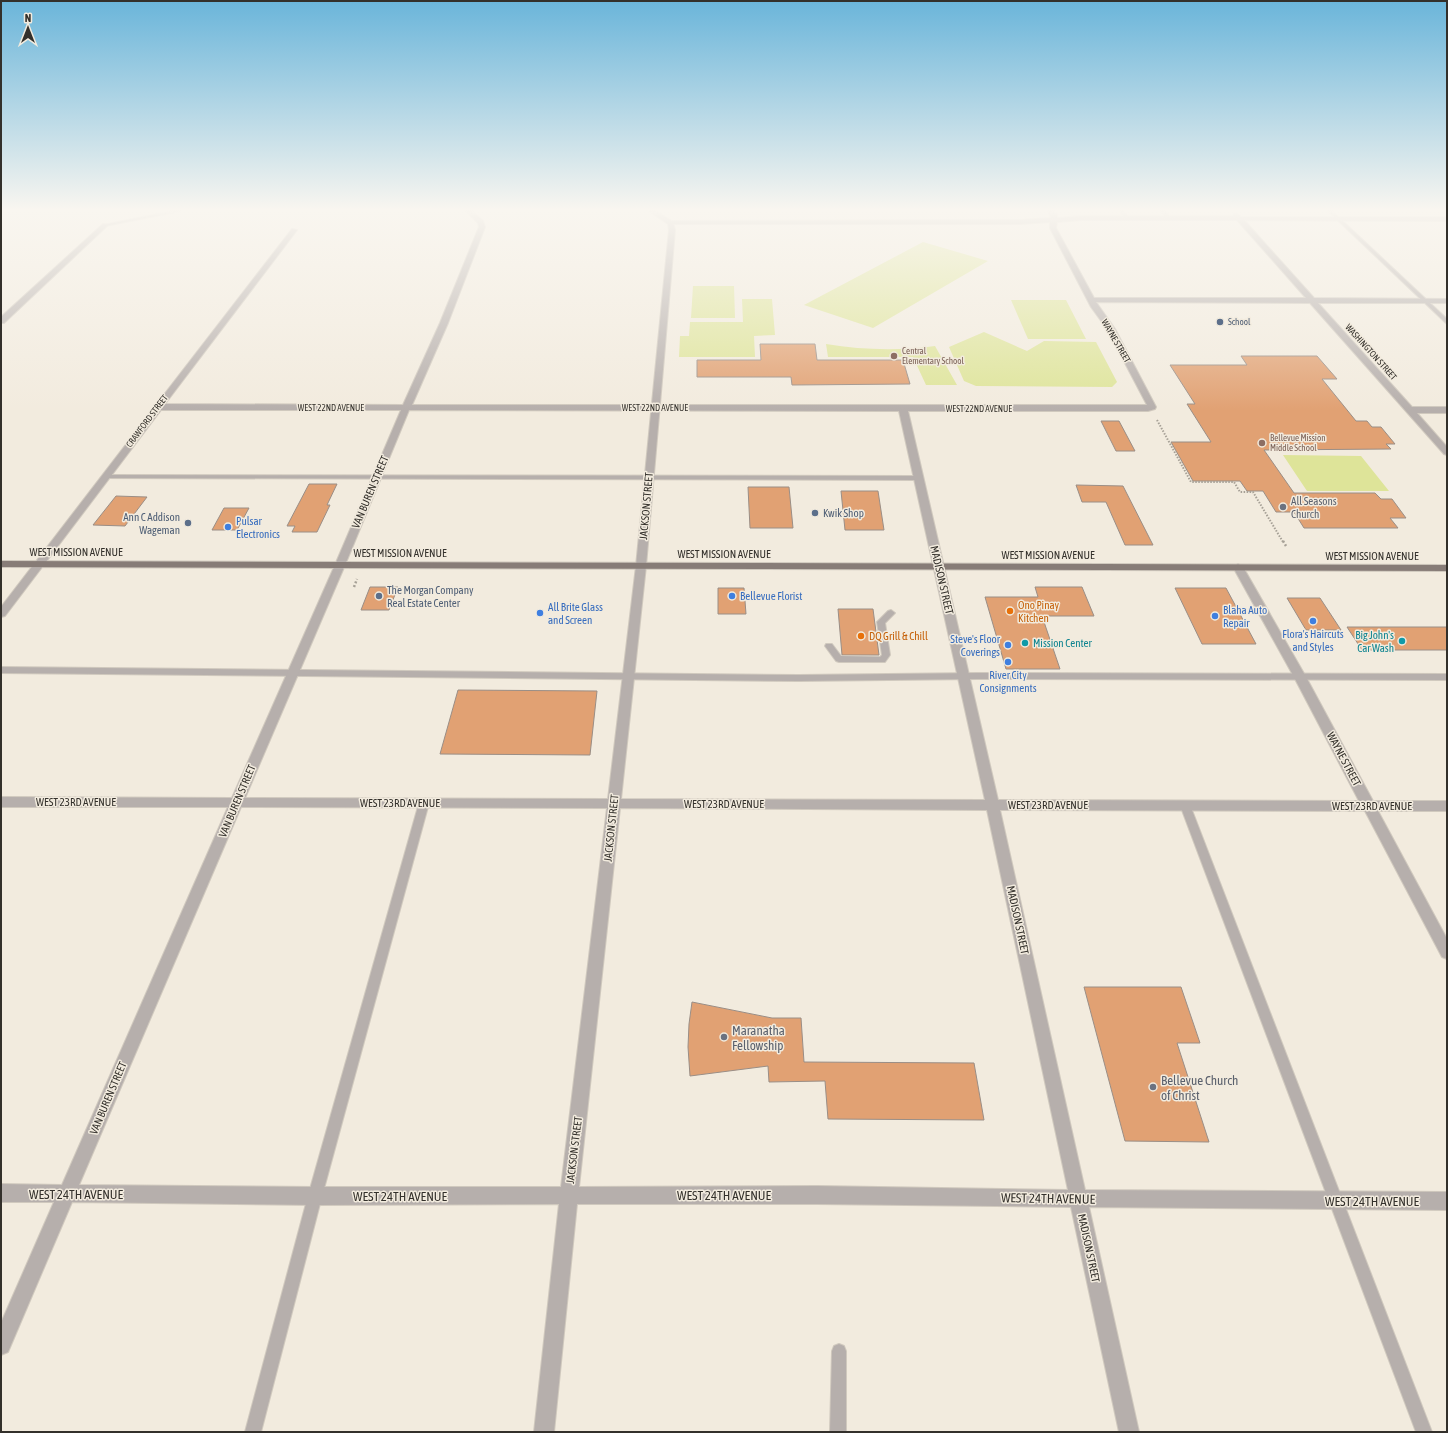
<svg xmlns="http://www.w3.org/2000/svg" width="1448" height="1433" font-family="'Asap Condensed',sans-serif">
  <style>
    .green { fill: #dee499 }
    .building { fill: #e1a173; stroke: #9a8e86 }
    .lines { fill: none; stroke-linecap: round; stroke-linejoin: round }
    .service-casing { stroke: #d0c9be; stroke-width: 2 }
    .minor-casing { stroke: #d0c9be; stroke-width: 2 }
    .tertiary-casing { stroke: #d0c9be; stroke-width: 2 }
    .primary-casing { stroke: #d0c9be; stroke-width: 2 }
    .path-far1 { stroke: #a6a096; stroke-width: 2; stroke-dasharray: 1.5 1.5; stroke-linecap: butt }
    .path { stroke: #a6a096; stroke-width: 2.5; stroke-dasharray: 2 2; stroke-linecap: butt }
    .service { fill: #b6afac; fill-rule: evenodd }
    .minor { fill: #b6afac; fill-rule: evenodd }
    .tertiary { fill: #b6afac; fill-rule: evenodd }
    .primary { fill: #877c77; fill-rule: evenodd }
    .service-dot { fill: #5c6f8a; stroke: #f2ebde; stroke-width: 1.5 }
    .education-dot { fill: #8d6e63; stroke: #f2ebde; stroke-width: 1.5 }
    .worship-dot { fill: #6b7280; stroke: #f2ebde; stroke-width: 1.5 }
    .shop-dot { fill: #3f7fe0; stroke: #f2ebde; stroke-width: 1.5 }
    .food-dot { fill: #e8710a; stroke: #f2ebde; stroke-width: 1.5 }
    .culture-dot { fill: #0f9aa8; stroke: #f2ebde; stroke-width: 1.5 }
    .labels { text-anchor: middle; stroke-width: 3; stroke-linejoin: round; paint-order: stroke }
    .far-service-label { font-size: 9px; fill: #4e5e75; stroke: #f2ebde; text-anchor: start }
    .far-street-label { font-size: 9px; fill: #33302b; stroke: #f2ebde }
    .far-education-label { font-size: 9px; fill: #785e54; stroke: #f2ebde; text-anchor: start }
    .street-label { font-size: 11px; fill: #33302b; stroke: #f2ebde }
    .worship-label { font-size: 11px; fill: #5b616d; stroke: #f2ebde; text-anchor: start }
    .service-label { font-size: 11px; fill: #4e5e75; stroke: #f2ebde; text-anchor: start }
    .shop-label { font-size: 11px; fill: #366cbe; stroke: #f2ebde; text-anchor: start }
    .food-label { font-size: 11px; fill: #c56008; stroke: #f2ebde; text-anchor: start }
    .culture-label { font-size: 11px; fill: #0d838f; stroke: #f2ebde; text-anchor: end }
    .near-worship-label { font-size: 13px; fill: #5b616d; stroke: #f2ebde; text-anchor: start }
    .near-street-label { font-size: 13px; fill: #33302b; stroke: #f2ebde }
  </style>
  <rect width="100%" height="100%" fill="#f2ebde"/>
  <path class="green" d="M923 242 988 261 873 328 804 305Z
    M693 286H734L735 318H691Z
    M742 299H772L775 335 754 336 755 357H679L680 336H689L690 322H743Z
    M1011 300H1066L1086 339H1028Z
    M984 332 1027 351 1044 341 1096 342 1117 382 1112 387 976 386 964 381 949 347Z
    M826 344C863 350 898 351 935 346L957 385H926L913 357H828Z
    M1283 455 1361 456 1389 491H1307Z"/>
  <path class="building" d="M760 344H815L817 360H903L910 384 792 385 791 377H697V360H761Z
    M1241 356H1317L1337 379H1322L1356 421H1367L1372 427H1381L1395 444H1386L1391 449 1264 450 1294 493H1375L1381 499H1392L1406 518H1390L1398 528H1304L1294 512H1276L1263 491H1247L1240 481H1193L1171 442H1211L1187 404H1195L1170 365H1247Z
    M1101 421H1119L1135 451H1116Z
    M309 484H337L327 505H330L317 532H292L295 526H287Z
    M1076 485 1123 486 1153 545H1125L1106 502H1082Z
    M748 487H789L793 528H750Z
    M841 491H878L884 530H845Z
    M116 496 147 497 125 526 93 525Z
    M224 508H249L237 530H212Z
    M370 587H398L389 610H361Z
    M1035 587H1082L1094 616H1042L1060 669H1006L985 597H1038Z
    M718 588H744L746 614H718Z
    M1175 588H1226L1256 644H1202Z
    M1287 598H1320L1341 630H1306Z
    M838 609H873L879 655H842Z
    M1347 627H1447V650H1362Z
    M458 690 597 691 590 755 440 754Z
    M1084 987H1181L1200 1043H1177L1209 1142 1125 1141Z
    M692 1002 772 1018H801L804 1062 974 1063 984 1120 828 1119 825 1081 769 1082 768 1066 690 1076 688 1047 689 1024Z"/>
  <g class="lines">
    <defs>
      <path id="service" d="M173 211H181L105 226 103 225Z
        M1120 211H1124L1129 219H1125Z
        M1161 211H1165L1171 218V219H1167Z
        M1328 211H1332L1447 319V324Z
        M105 475 919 476 922 478 919 480 103 478V476Z
        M891 610 895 613 885 623 890 655 885 662H839L836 661 825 646 826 644H832L841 656 880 657 882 655 877 622 888 611Z
        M1 667 799 675 977 673 1447 674V680L977 679 799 681 1 673Z
        M424 799 427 800 429 803 322 1196 261 1432H245L308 1196 419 803 421 800Z
        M1185 801 1188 802 1190 805 1432 1432H1416L1180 805 1182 802Z
        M839 1344 844 1346 846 1351V1432H830L832 1351 834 1346Z"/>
      <path id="minor" d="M466 211H472L483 221 485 227 448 323 412 405H1147L1107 329 1091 307 1050 228V222L1020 224H669L668 223 671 221 1020 220 1051 218 1048 211H1054L1057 215V218L1081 216H1234L1233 215 1236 213 1241 217H1447V221L1244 220 1314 298 1447 299V303H1318L1412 407H1447V413H1417L1447 447V455L1444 454 1310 303 1096 302 1115 329 1156 407 1155 409 1148 411H908L998 800 1359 801 1294 677 1233 567 1238 564 1243 567 1306 677 1373 801H1447V811H1378L1447 939V959L1442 957 1365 811 1000 810 1085 1190 1447 1192V1210L1089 1207 1139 1432H1119L1071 1207 817 1204H577L554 1432H534L559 1204 315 1205 72 1202 8 1352 1 1355V1323L54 1202H1V1184L62 1185 228 807H1V797L232 798 335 565 401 410H161L5 616 1 617V607L154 408V405H156L292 229 297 230 165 404 403 405 440 323 479 227 478 223ZM1081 220H1237L1306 298H1094L1056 228 1057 222ZM409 410 899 411 985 800 621 799 646 566 641 563 636 566 608 799 245 798 345 565ZM241 807 607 808 561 1187H315L79 1185ZM620 808 987 810 1068 1190 817 1186 579 1187Z
        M103 224 108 225 4 323H1V317Z"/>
      <path id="tertiary" d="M649 211H656L673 222 675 230 646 566 641 569 636 566 669 230 668 224Z"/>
      <path id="primary" d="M1 561 1447 565V571L1 567Z"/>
    </defs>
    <use href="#service" class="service-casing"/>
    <use href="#minor" class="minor-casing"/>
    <use href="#tertiary" class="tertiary-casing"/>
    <use href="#primary" class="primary-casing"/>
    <path class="path-far1" d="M1157 420 1191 482H1234L1240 492H1253L1283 542"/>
    <path class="path" d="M1283 541 1286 546
      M354 587 357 579"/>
    <use href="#service" class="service"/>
    <use href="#minor" class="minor"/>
    <use href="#tertiary" class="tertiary"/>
    <use href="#primary" class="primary"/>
  </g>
  <linearGradient id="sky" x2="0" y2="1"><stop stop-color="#6ab5da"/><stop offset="0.51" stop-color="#f9f6f0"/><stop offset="1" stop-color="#f9f6f0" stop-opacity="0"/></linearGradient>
  <rect width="1448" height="411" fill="url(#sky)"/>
  <g class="service-dot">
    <circle cx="1220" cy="322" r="4"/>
    <circle cx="815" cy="513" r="4"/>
    <circle cx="188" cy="523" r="4"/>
    <circle cx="379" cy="596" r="4"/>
  </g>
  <g class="education-dot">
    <circle cx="894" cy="356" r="4"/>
    <circle cx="1262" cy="443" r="4"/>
  </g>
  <g class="worship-dot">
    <circle cx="1283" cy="507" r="4"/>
    <circle cx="724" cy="1037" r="4"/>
    <circle cx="1153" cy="1087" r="4"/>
  </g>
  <g class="shop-dot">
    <circle cx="228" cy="527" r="4"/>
    <circle cx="732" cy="596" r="4"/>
    <circle cx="540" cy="613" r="4"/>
    <circle cx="1215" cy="616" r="4"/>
    <circle cx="1313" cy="621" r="4"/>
    <circle cx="1008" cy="645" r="4"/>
    <circle cx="1008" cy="662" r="4"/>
  </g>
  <g class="food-dot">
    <circle cx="1010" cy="611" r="4"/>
    <circle cx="861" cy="636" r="4"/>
  </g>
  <g class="culture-dot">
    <circle cx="1402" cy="641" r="4"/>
    <circle cx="1025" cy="643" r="4"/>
  </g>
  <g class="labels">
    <g class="far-service-label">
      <text x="1228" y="325">School</text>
    </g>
    <g class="far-street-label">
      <text transform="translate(1116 341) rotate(60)" y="3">WAYNE STREET</text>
      <text transform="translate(1371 352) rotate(48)" y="3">WASHINGTON STREET</text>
      <text x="331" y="411">WEST 22ND AVENUE</text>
      <text x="655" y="411">WEST 22ND AVENUE</text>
      <text x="979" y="412">WEST 22ND AVENUE</text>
      <text transform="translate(147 421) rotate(-53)" y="3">CRAWFORD STREET</text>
    </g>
    <g class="far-education-label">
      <text x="902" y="354">Central<tspan x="902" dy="10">Elementary School</tspan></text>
      <text x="1270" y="441">Bellevue Mission<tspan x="1270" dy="10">Middle School</tspan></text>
    </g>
    <g class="street-label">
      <text transform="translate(370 492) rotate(-67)" y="4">VAN BUREN STREET</text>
      <text transform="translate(646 506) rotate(-85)" y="4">JACKSON STREET</text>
      <text x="76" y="556">WEST MISSION AVENUE</text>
      <text x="400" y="557">WEST MISSION AVENUE</text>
      <text x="724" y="558">WEST MISSION AVENUE</text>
      <text x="1048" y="559">WEST MISSION AVENUE</text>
      <text x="1372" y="560">WEST MISSION AVENUE</text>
      <text transform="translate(942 580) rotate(77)" y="4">MADISON STREET</text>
      <text transform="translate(1344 759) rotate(62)" y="4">WAYNE STREET</text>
      <text transform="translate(237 801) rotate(-67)" y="4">VAN BUREN STREET</text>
      <text x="76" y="806">WEST 23RD AVENUE</text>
      <text x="400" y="807">WEST 23RD AVENUE</text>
      <text x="724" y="808">WEST 23RD AVENUE</text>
      <text x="1048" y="809">WEST 23RD AVENUE</text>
      <text x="1372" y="810">WEST 23RD AVENUE</text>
      <text transform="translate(611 828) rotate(-84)" y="4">JACKSON STREET</text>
      <text transform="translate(1018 920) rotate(78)" y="4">MADISON STREET</text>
      <text transform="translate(108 1098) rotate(-67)" y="4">VAN BUREN STREET</text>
      <text transform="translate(574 1150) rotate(-83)" y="4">JACKSON STREET</text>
      <text transform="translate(1089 1248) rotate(78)" y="4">MADISON STREET</text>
    </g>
    <g class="worship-label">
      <text x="1291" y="505">All Seasons<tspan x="1291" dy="13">Church</tspan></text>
    </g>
    <g class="service-label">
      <text x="823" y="517">Kwik Shop</text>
      <text x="180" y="521" text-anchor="end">Ann C Addison<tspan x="180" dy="13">Wageman</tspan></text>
      <text x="387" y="594">The Morgan Company<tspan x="387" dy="13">Real Estate Center</tspan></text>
    </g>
    <g class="shop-label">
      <text x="236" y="525">Pulsar<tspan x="236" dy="13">Electronics</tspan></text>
      <text x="740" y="600">Bellevue Florist</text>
      <text x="548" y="611">All Brite Glass<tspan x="548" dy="13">and Screen</tspan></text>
      <text x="1223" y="614">Blaha Auto<tspan x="1223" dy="13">Repair</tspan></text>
      <text x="1313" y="638" text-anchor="middle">Flora's Haircuts<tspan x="1313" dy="13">and Styles</tspan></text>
      <text x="1000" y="643" text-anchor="end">Steve's Floor<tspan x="1000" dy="13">Coverings</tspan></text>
      <text x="1008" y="679" text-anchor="middle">River City<tspan x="1008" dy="13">Consignments</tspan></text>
    </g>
    <g class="food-label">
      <text x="1018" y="609">Ono Pinay<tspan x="1018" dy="13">Kitchen</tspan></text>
      <text x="869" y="640">DQ Grill &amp; Chill</text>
    </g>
    <g class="culture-label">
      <text x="1394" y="639">Big John's<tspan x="1394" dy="13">Car Wash</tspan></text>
      <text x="1033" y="647" text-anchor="start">Mission Center</text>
    </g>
    <g class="near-worship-label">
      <text x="732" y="1035">Maranatha<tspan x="732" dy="15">Fellowship</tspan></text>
      <text x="1161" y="1085">Bellevue Church<tspan x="1161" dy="15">of Christ</tspan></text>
    </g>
    <g class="near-street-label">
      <text x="76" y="1199">WEST 24TH AVENUE</text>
      <text x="724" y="1200">WEST 24TH AVENUE</text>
      <text x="400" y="1201">WEST 24TH AVENUE</text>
      <text transform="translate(1048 1198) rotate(1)" y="5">WEST 24TH AVENUE</text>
      <text x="1372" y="1206">WEST 24TH AVENUE</text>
    </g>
  </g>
  <rect width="1448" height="1433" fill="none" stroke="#33302b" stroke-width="4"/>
  <g transform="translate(28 28)" stroke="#f2ebde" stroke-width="3" paint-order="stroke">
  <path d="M0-3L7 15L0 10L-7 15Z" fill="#33302b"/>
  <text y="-6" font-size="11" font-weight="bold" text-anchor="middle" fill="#33302b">N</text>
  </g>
</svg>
